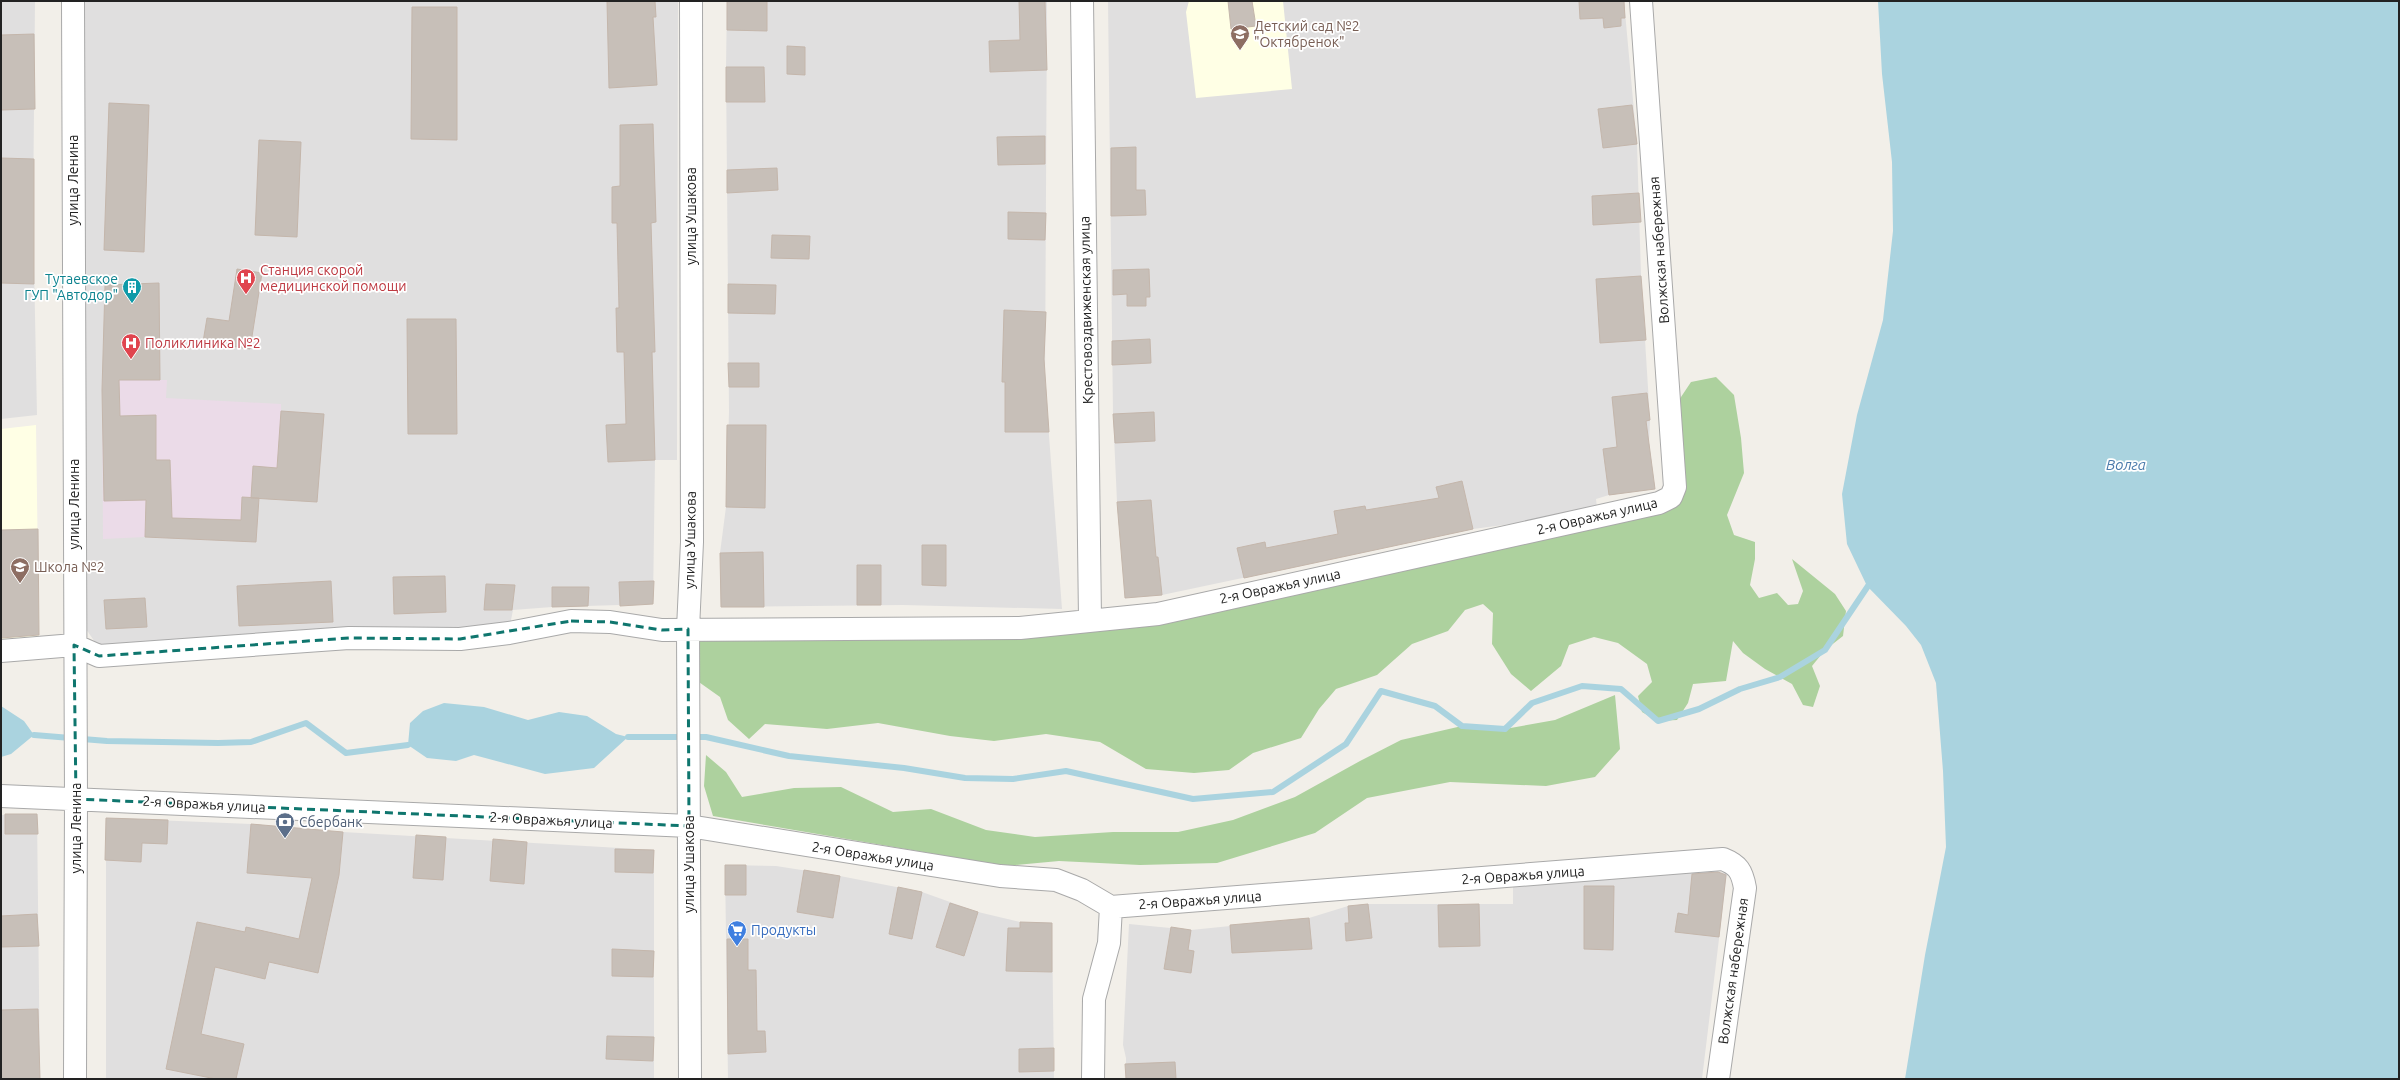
<svg xmlns="http://www.w3.org/2000/svg" width="2400" height="1080" font-family="Ubuntu,sans-serif">
  <style>
    .residential { fill: #e0dfdf }
    .industrial { fill: #ebdbe8 }
    .education { fill: #ffffe5 }
    .forest { fill: #add19e }
    .water { fill: #aad3df }
    .lines { fill: none; stroke-linecap: round; stroke-linejoin: round }
    .stream { stroke: #aad3df; stroke-width: 6 }
    .building { fill: #c7bfb8; stroke: #c4b6ab }
    .street-casing { stroke: #a9a9a9; stroke-width: 24 }
    .street { stroke: #fff; stroke-width: 22 }
    .marked { fill: none; stroke: #0f766e; stroke-width: 3; stroke-dasharray: 8 5; stroke-linejoin: round }
    .labels { text-anchor: middle; stroke-width: 3.5; stroke-linejoin: round; paint-order: stroke }
    .education-label { font-size: 14px; fill: #785e54; stroke: #fff; text-anchor: start }
    .street-label { font-size: 14px; fill: #222; stroke: #fff }
    .health-label { font-size: 14px; fill: #be3a42; stroke: #fff; text-anchor: start }
    .culture-label { font-size: 14px; fill: #0d838f; stroke: #fff; text-anchor: end }
    .service-label { font-size: 14px; fill: #4e5e75; stroke: #fff; text-anchor: start }
    .shop-label { font-size: 14px; fill: #366cbe; stroke: #fff; text-anchor: start }
    .water-label { font-size: 15px; font-style: italic; fill: #4a7aab; stroke: #fff }
  </style>
  <rect width="100%" height="100%" fill="#f2efe9"/>
  <path class="residential" d="M1 1H35L33 216 37 415 1 419Z
    M84 1H678L677 460H655L653 604 552 607 513 610 510 625 99 648 86 629Z
    M727 1H1047L1045 382 1062 609 903 605 721 607 720 553 726 507 729 412 726 67Z
    M1108 1H1624L1637 144 1641 276 1650 420 1649 443 1655 489 1609 495 1596 499 1597 508 1511 524 1473 529 1162 595 1125 598 1117 502 1113 414Z
    M37 814 40 1079H1V815Z
    M106 818 251 824 343 832 654 850V1079H106Z
    M725 865 776 866 840 876 922 892 978 912 1020 922 1052 923 1054 1079H728Z
    M1693 869 1727 873 1702 1079H1126V1058L1123 1045 1129 924 1191 930 1309 918 1348 906 1368 904H1513V882Z"/>
  <path class="industrial" d="M102 380H167L166 398 281 404V411L324 414 317 502 259 498 256 542 145 537 103 539Z"/>
  <path class="education" d="M1189 1H1283L1292 89 1196 98 1186 12Z
    M36 425 39 638 1 642V429Z"/>
  <path class="forest" d="M1716 377 1734 395 1741 438 1744 473 1727 515 1734 535 1755 542V559L1750 585 1759 598 1777 593 1788 605 1798 604 1803 591 1792 559 1835 594 1846 611 1843 636 1825 650 1812 666 1820 686 1813 707 1803 705 1792 684 1765 669 1743 653 1733 641 1726 681 1693 684 1688 703 1677 720 1658 721 1642 712 1638 696 1652 682 1647 664 1618 643 1594 637 1569 645 1561 666 1531 691 1511 674 1492 644 1493 613 1483 604 1465 610 1448 631 1412 644 1377 675 1336 689 1319 709 1301 738 1253 753 1229 770 1194 773 1146 769 1100 742 1046 734 994 741 950 736 878 723 827 729 765 724 749 739 728 720 720 697 696 680 695 634 1019 633 1674 501 1673 409 1691 382Z
    M1615 695 1620 749 1595 777 1546 786 1450 782 1367 798 1315 833 1217 863 1140 865 1059 861 1005 866 713 816 704 786 706 755 726 772 742 797 794 788 841 787 893 812 931 809 986 830 1035 837 1113 832H1178L1233 820 1295 797 1360 761 1401 740 1462 726 1505 729 1555 720Z"/>
  <path class="water" d="M1878 1H2399V1079H1905L1925 955 1946 847 1943 771 1936 683 1921 645 1906 626 1867 586 1847 544 1842 494 1857 415 1883 320 1893 231 1892 162 1882 74Z
    M444 703 484 707 528 720 559 712 587 716 616 734 628 737 594 768 545 774 474 755 456 761 427 758 408 745 410 723 423 711Z
    M1 706 24 721 34 735 11 754 1 757Z"/>
  <g class="lines">
    <path class="stream" d="M34 735 107 741 218 743 251 742 306 723 346 753 408 745
      M628 737H706L789 756 904 768 965 778 1013 779 1066 771 1193 799 1273 792 1346 744 1381 691 1435 706 1462 726 1505 729 1532 703 1582 686 1621 689 1658 721 1699 709 1740 689 1780 677 1825 650 1872 580"/>
  </g>
  <path class="building" d="M607 1H655L656 17H653L657 85 609 88Z
    M727 1H767V31L727 30Z
    M1019 1H1045L1047 70 990 72 989 41 1020 40Z
    M1228 1H1252L1256 26 1231 29Z
    M1579 1H1624L1625 18H1621V26L1604 28 1603 18 1580 19Z
    M412 7H457V140L411 139Z
    M34 34 35 109 1 110V35Z
    M787 46 805 47V75L787 74Z
    M726 67H764L765 102H726Z
    M109 103 149 105 144 252 104 250Z
    M1632 105 1637 144 1603 148 1598 109Z
    M653 124 656 222 651 223 655 352H652L655 460 608 462 606 425 626 424 624 352H617L616 308H619L617 223H612V187L620 186V125Z
    M1045 136V164L998 165 997 137Z
    M259 140 301 142 297 237 255 235Z
    M1136 147V190H1145L1146 215 1111 216V148Z
    M1 158 34 159V284L1 283Z
    M777 168 778 190 727 193V170Z
    M1639 193 1641 222 1593 225 1592 196Z
    M1008 212 1046 213 1045 240 1008 239Z
    M772 235 810 236 809 259 771 258Z
    M237 269 262 273 250 349 203 342 207 318 229 321Z
    M1149 269 1150 297H1146V306H1127V294L1113 295V270Z
    M1641 276 1646 340 1600 343 1596 279Z
    M159 283 160 380H119L120 416 156 415V460H170L172 518 241 520 242 497 259 498 256 542 145 537 146 500 104 501 102 390 105 285Z
    M728 284 776 285 775 314 728 313Z
    M1004 310 1046 312 1044 359 1049 432H1005V382H1002Z
    M407 319H456L457 434H408Z
    M1150 339 1151 363 1112 365V341Z
    M728 363H759V387H729Z
    M1647 393 1650 420 1646 421 1655 489 1609 495 1603 449 1617 447 1612 397Z
    M281 411 324 414 317 502 251 498 253 466 277 468Z
    M1154 412 1155 441 1115 443 1113 414Z
    M727 425H766L765 508 726 507Z
    M1462 481 1473 529 1244 578 1237 548 1265 542 1266 548 1338 534 1334 511 1365 506 1366 510 1439 498 1436 487Z
    M1151 500 1156 557H1158L1162 595 1125 598 1117 502Z
    M38 529 39 635 1 638V530Z
    M922 545H946V586L922 585Z
    M763 552 764 607H721L720 553Z
    M857 565H881V605H857Z
    M445 576 446 612 394 614 393 577Z
    M331 581 333 622 239 626 237 586Z
    M654 581 653 604 620 606 619 582Z
    M486 584 515 585 512 610H484Z
    M552 587H589L588 606 552 607Z
    M145 598 147 627 106 629 104 600Z
    M5 814H37L38 834H5Z
    M106 818 168 820 167 844 142 843 141 862 105 860Z
    M251 824 343 832 339 875 318 973 269 962 265 979 215 967 201 1034 244 1044 236 1079H216L166 1069 197 922 245 932 246 927 299 939 312 878 247 873Z
    M416 835 446 837 443 880 413 878Z
    M493 839 527 842 524 884 490 881Z
    M615 849 654 850 653 873 615 872Z
    M725 865H746V895H725Z
    M804 870 840 876 833 918 797 912Z
    M1718 872 1726 875 1719 937 1675 932 1678 913 1688 915 1692 874Z
    M1584 886H1614L1613 950 1584 949Z
    M898 887 922 892 912 939 889 934Z
    M950 903 978 912 964 956 936 947Z
    M1368 904 1372 938 1346 941 1345 923H1349L1348 906Z
    M1479 904 1480 946 1439 947 1438 905Z
    M37 914 39 946 1 947V916Z
    M1309 918 1312 949 1232 953 1230 925Z
    M1020 922 1052 923V972L1006 971 1008 928H1020Z
    M1171 927 1191 930 1188 950 1194 951 1191 973 1164 969Z
    M727 939H748V970H756L757 1031H765L766 1052 728 1054Z
    M612 949 654 951 653 977 612 976Z
    M38 1009 40 1079H1V1010Z
    M607 1036 654 1037 653 1061 606 1059Z
    M1054 1048V1071L1019 1072V1049Z
    M1175 1062 1176 1079H1126L1125 1064Z"/>
  <g class="lines">
    <defs>
      <path id="street" d="M73 1 76 799 75 1079
        M1082 1 1090 619
        M1 651 74 645 99 656 349 638 460 639 509 633 571 621 610 622 662 630 1020 628 1158 614 1659 503 1671 497 1675 487 1641 1
        M1 796 689 826 1000 876 1056 880 1082 890 1111 907 1723 859C1738 865 1742 871 1745 888L1718 1079
        M690 1079 688 629 692 542 691 1
        M1093 1079 1094 999 1109 943 1111 907"/>
    </defs>
    <use href="#street" class="street-casing"/>
    <use href="#street" class="street"/>
  </g>
  <path class="marked" d="M571 621 610 622 662 630 688 629 689 826 76 799 74 645 99 656 349 638 460 639Z"/>
  <defs>
    <symbol id="school-pin" viewBox="-11 -11 22 30"><path d="M0 17L-7.5 6A9.5 9.5 0 1 1 7.5 6Z" fill="#8d6e63" stroke="#fff"/><path d="M0-5L7-2L0 1L-7-2ZM-4 1L0 2.5L4 1V4Q0 6-4 4Z" fill="#fff"/></symbol>
    <symbol id="hospital-pin" viewBox="-11 -11 22 30"><path d="M0 17L-7.5 6A9.5 9.5 0 1 1 7.5 6Z" fill="#e0444e" stroke="#fff"/><path d="M-5-5h3v3.5h4V-5h3V5h-3V1.5h-4V5h-3Z" fill="#fff"/></symbol>
    <symbol id="building-pin" viewBox="-11 -11 22 30"><path d="M0 17L-7.5 6A9.5 9.5 0 1 1 7.5 6Z" fill="#0f9aa8" stroke="#fff"/><path d="M-4-6H4V6H1V3H-1V6H-4ZM-2.5-4.3h1.7v1.8h-1.7ZM.8-4.3h1.7v1.8H.8ZM-2.5-1h1.7V.8h-1.7ZM.8-1h1.7V.8H.8Z" fill="#fff"/></symbol>
    <symbol id="bank-pin" viewBox="-11 -11 22 30"><path d="M0 17L-7.5 6A9.5 9.5 0 1 1 7.5 6Z" fill="#5c6f8a" stroke="#fff"/><path d="M-6-4H6V4H-6ZM0-2.3a2.3 2.3 0 1 0 0 4.6a2.3 2.3 0 1 0 0-4.6Z" fill="#fff"/></symbol>
    <symbol id="supermarket-pin" viewBox="-11 -11 22 30"><path d="M0 17L-7.5 6A9.5 9.5 0 1 1 7.5 6Z" fill="#3f7fe0" stroke="#fff"/><path d="M-6-5.5h2.5l.6 2H6L4.5 2H-2.5L-4.4-4H-6ZM-1.5 3.2a1.3 1.3 0 1 0 .1 0ZM3 3.2a1.3 1.3 0 1 0 .1 0Z" fill="#fff"/></symbol>
  </defs>
  <g fill-rule="evenodd">
    <use href="#school-pin" x="1229" y="23" width="22" height="30"/>
    <use href="#hospital-pin" x="235" y="267" width="22" height="30"/>
    <use href="#building-pin" x="121" y="276" width="22" height="30"/>
    <use href="#hospital-pin" x="120" y="332" width="22" height="30"/>
    <use href="#school-pin" x="9" y="556" width="22" height="30"/>
    <use href="#bank-pin" x="274" y="811" width="22" height="30"/>
    <use href="#supermarket-pin" x="726" y="919" width="22" height="30"/>
  </g>
  <g class="labels">
    <g class="education-label">
      <text x="1254" y="31">Детский сад №2<tspan x="1254" dy="16">"Октябренок"</tspan></text>
      <text x="34" y="572">Школа №2</text>
    </g>
    <g class="street-label">
      <text transform="translate(73 180) rotate(-90)" y="5">улица Ленина</text>
      <text transform="translate(691 216) rotate(-90)" y="5">улица Ушакова</text>
      <text transform="translate(1659 250) rotate(-94)" y="5">Волжская набережная</text>
      <text transform="translate(1086 310) rotate(-91)" y="5">Крестовоздвиженская улица</text>
      <text transform="translate(74 504) rotate(-90)" y="5">улица Ленина</text>
      <text transform="translate(1597 516) rotate(-13)" y="5">2-я Овражья улица</text>
      <text transform="translate(690 540) rotate(-89)" y="5">улица Ушакова</text>
      <text transform="translate(1280 586) rotate(-12)" y="5">2-я Овражья улица</text>
      <text transform="translate(204 804) rotate(3)" y="5">2-я Овражья улица</text>
      <text transform="translate(551 820) rotate(3)" y="5">2-я Овражья улица</text>
      <text transform="translate(76 828) rotate(-90)" y="5">улица Ленина</text>
      <text transform="translate(873 856) rotate(9)" y="5">2-я Овражья улица</text>
      <text transform="translate(689 864) rotate(-90)" y="5">улица Ушакова</text>
      <text transform="translate(1523 875) rotate(-4)" y="5">2-я Овражья улица</text>
      <text transform="translate(1200 900) rotate(-4)" y="5">2-я Овражья улица</text>
      <text transform="translate(1733 971) rotate(-82)" y="5">Волжская набережная</text>
    </g>
    <g class="health-label">
      <text x="260" y="275">Станция скорой<tspan x="260" dy="16">медицинской помощи</tspan></text>
      <text x="145" y="348">Поликлиника №2</text>
    </g>
    <g class="culture-label">
      <text x="118" y="284">Тутаевское<tspan x="118" dy="16">ГУП "Автодор"</tspan></text>
    </g>
    <g class="service-label">
      <text x="299" y="827">Сбербанк</text>
    </g>
    <g class="shop-label">
      <text x="751" y="935">Продукты</text>
    </g>
    <g class="water-label">
      <text x="2126" y="470">Волга</text>
    </g>
  </g>
  <rect width="2400" height="1080" fill="none" stroke="#222222" stroke-width="4"/>
</svg>
